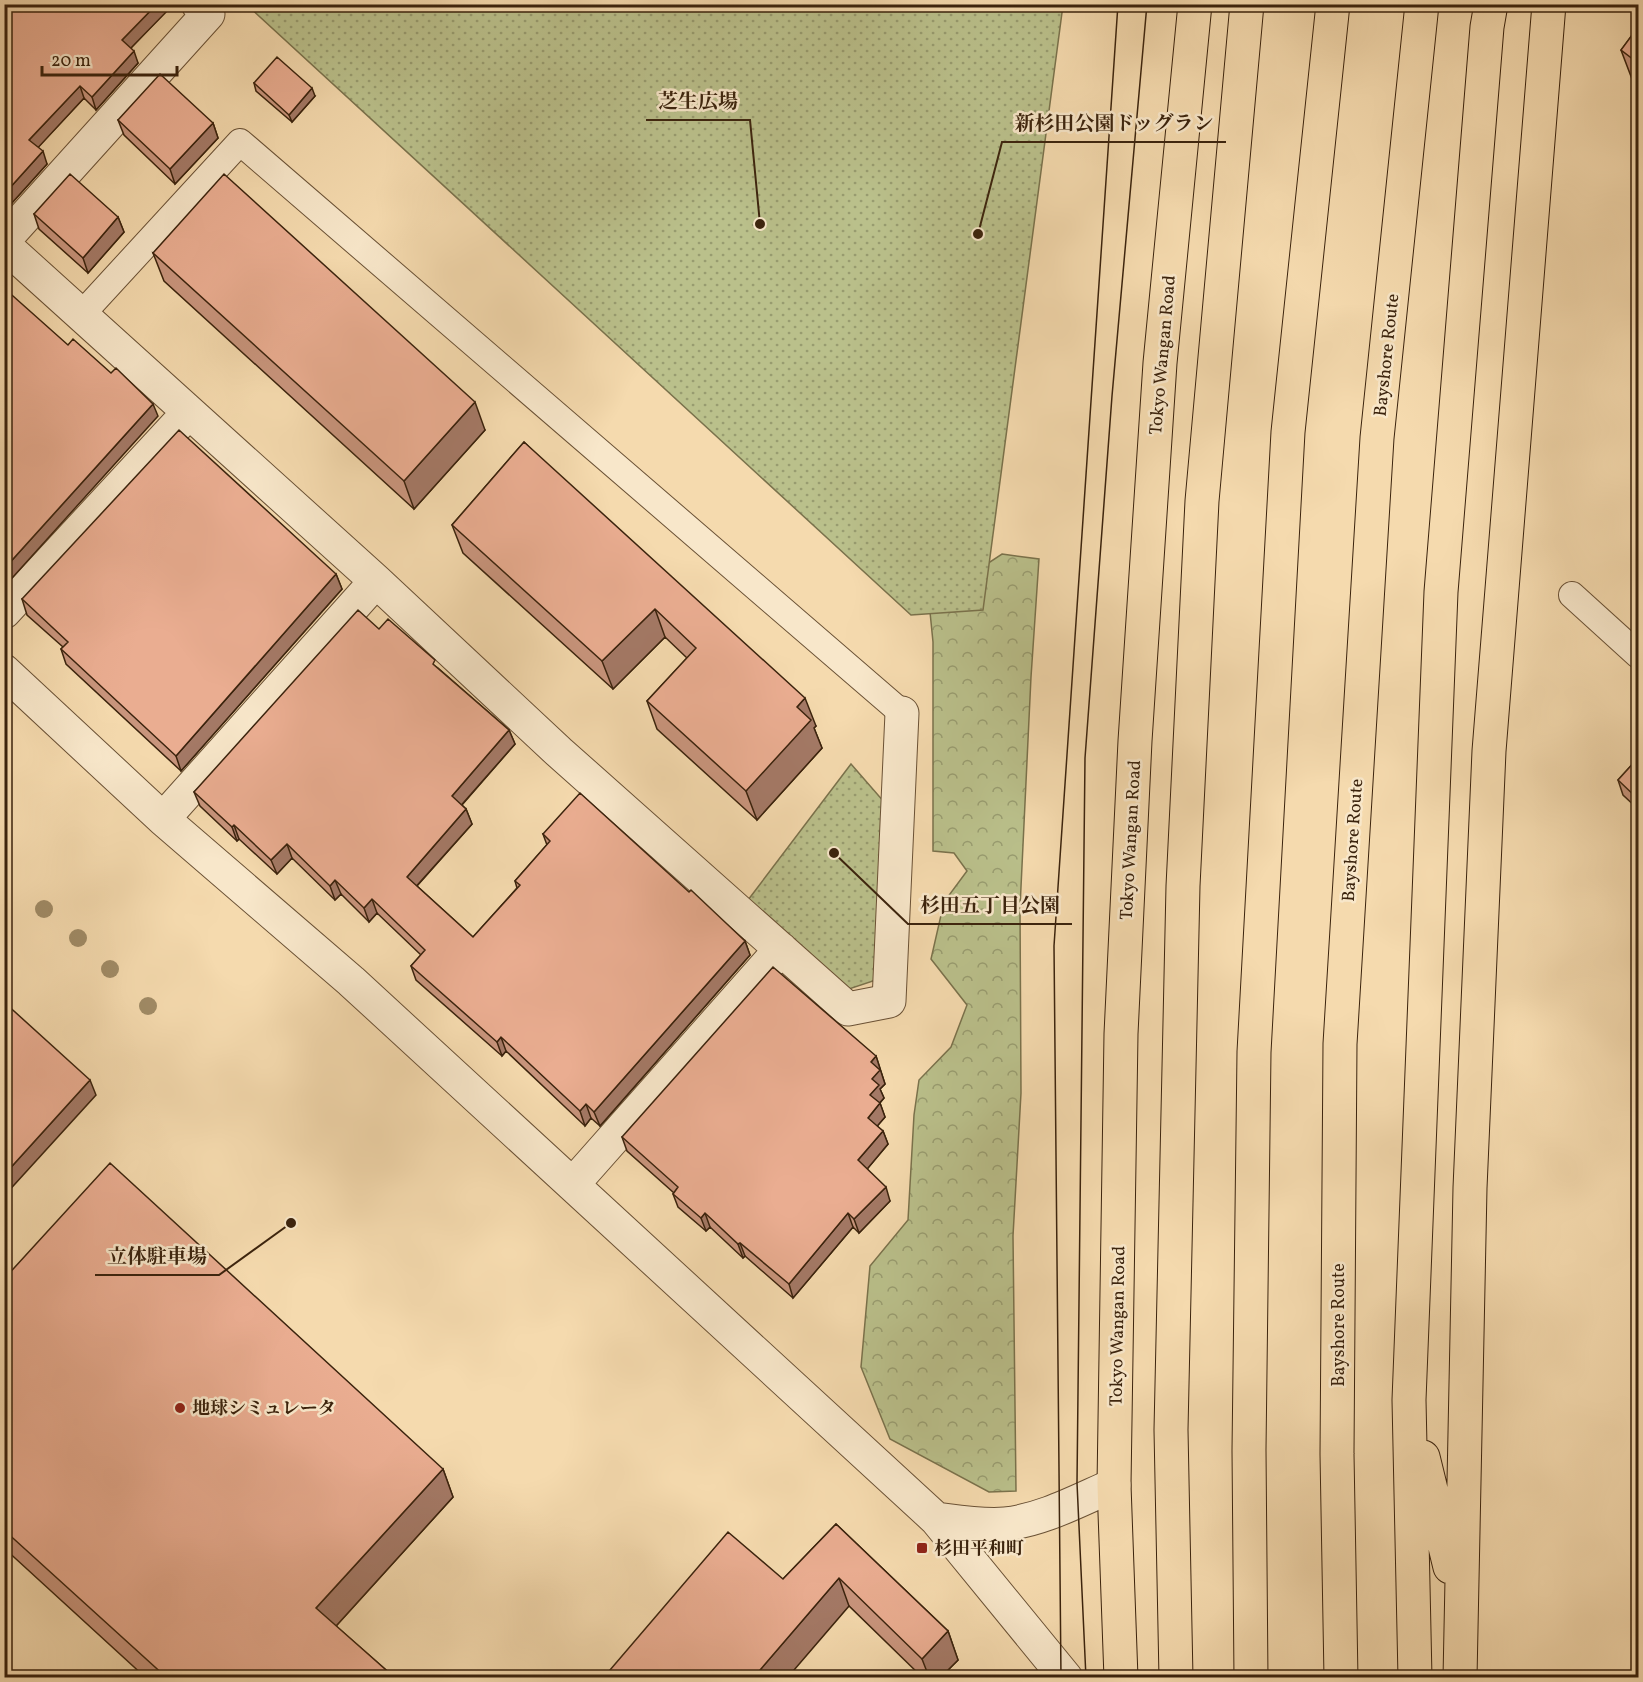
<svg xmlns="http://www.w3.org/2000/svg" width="1643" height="1682" font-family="Vollkorn,'Noto Serif JP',serif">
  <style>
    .forest { fill: url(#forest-crowns); stroke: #7a724c; stroke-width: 1.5 }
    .park { fill: url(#park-dots); stroke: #7a724c; stroke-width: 1.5 }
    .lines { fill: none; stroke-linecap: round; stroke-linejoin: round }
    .lane-casing { stroke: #6a5135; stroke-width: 28 }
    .street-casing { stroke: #6a5135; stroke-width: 35 }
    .highway-casing { stroke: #3b230d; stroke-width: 35 }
    .lane { stroke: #f8e7ca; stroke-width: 26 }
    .street { stroke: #f8e7ca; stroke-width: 33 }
    .highway { stroke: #f5daae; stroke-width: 33 }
    .tram { stroke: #3b230d; stroke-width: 1.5 }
    .tree { fill: #a08b66 }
    .wall { fill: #c9957d; stroke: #3b230d; stroke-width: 1.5 }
    .shaded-wall { fill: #a47966; stroke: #3b230d; stroke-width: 1.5 }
    .building { fill: #eaad91; stroke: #3b230d; stroke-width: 1.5 }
    .poi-dot { fill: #8f2418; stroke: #f8e7ca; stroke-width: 2 }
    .labels { text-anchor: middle; stroke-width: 5; stroke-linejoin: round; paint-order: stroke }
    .street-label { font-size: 18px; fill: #3b230d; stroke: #f8e7ca }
    .poi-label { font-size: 18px; font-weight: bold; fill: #3b230d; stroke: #f8e7ca; text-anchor: start }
    .leader { fill: none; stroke: #3b230d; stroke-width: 2 }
    .callout-dot { fill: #3b230d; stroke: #f8e7ca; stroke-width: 2 }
    .callout-label { font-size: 20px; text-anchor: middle; font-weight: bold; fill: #3b230d; stroke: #f8e7ca; stroke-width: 5; stroke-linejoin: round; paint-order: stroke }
  </style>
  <defs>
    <pattern id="forest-crowns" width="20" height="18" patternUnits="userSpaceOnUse" patternTransform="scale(1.5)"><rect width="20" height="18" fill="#bac08b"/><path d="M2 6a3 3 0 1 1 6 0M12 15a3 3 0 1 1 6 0" fill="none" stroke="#989c70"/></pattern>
    <pattern id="park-dots" width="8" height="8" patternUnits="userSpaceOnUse" patternTransform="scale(1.5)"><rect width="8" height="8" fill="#bac08b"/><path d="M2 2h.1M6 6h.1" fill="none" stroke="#989c70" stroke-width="1.8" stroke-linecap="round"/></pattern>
  </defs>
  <rect width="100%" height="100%" fill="#f5daae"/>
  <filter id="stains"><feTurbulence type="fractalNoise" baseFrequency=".00333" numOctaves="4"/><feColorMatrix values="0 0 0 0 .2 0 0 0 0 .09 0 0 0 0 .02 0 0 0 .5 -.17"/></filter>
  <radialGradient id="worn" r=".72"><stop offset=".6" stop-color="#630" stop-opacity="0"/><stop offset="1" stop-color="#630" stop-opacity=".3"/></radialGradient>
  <path class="forest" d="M1002 554 1039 559 1031 677 1020 908 1021 1093 1013 1236 1016 1491 989 1492 890 1439 861 1367 870 1266 908 1220 914 1115 919 1080 951 1047 967 1005 931 959 944 902 967 871 954 853 933 851V642L929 602Z"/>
  <path class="park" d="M247 5H1063L983 610 911 615Z
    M851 764 885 803 888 976 837 993 745 904Z"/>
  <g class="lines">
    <defs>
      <path id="lane" d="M81 315 240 142 902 713
        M1572 595 1638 655"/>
      <path id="street" d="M4 240 208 14 198 4
        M4 245 376 581 559 752 848 1009 889 1001 902 713
        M4 612 189 412
        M4 671 163 819 351 981 936 1519 1066 1678
        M163 819 376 581
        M573 1184 781 949
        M936 1519C959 1522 982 1526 1005 1524 1043 1520 1079 1500 1114 1485"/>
      <path id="highway" d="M1423 1457 1450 1567
        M1121 1678 1114 1485 1121 1034 1135 741 1160 363 1195 4
        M1176 1678 1171 1430 1183 886 1202 501 1247 4
        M1251 1678 1249 1450 1254 1052 1288 432 1333 4
        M1341 1678 1337 1454 1340 1044 1377 438 1422 4
        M1415 1678 1409 1400 1441 592 1487 27 1491 4
        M1460 1678 1470 1188 1489 751 1549 4"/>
    </defs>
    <use href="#lane" class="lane-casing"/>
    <use href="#street" class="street-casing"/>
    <use href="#highway" class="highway-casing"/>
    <use href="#lane" class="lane"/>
    <use href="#street" class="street"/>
    <use href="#highway" class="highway"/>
    <path class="tram" d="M1061 1678 1054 946 1118 4
      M1086 1678 1077 1483 1085 758 1112 396 1147 4"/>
  </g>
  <g class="tree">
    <circle cx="44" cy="909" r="9"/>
    <circle cx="78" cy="938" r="9"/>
    <circle cx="110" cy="969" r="9"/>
    <circle cx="148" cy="1006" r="9"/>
  </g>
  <path class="wall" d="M4 4H173L131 48 138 63 96 110 84 98 38 147 47 164 11 204 6 199 4 202Z
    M1638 27V84L1632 79 1621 50Z
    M254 83 315 96 292 122 256 91Z
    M118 120 213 123 218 138 175 184 124 135Z
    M34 214 118 217 124 232 88 273 39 229Z
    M153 253 485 430 414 509 164 281Z
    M524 442 816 726 814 728 822 748 757 820 657 729 647 701 687 658 665 637 613 689 463 553 452 525Z
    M336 574 342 589 181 771 66 664 61 649 63 647 27 615 22 599Z
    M379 629 438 668 509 730 515 744 462 805 466 809 472 824 417 886 473 937 517 888 515 881 547 845 543 834 689 892 745 941 750 955 600 1126 591 1118 585 1126 506 1051 502 1056 416 980 411 966 421 955 377 913 369 922 341 894 335 900 292 858 277 874 239 839 237 841 200 806 194 792Z
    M1638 758V809L1623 795 1618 780Z
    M876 1056 885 1084 880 1089 884 1098 880 1103 885 1117 877 1126 883 1131 888 1144 867 1169 890 1201 859 1233 853 1227 793 1298 745 1256 743 1258 710 1227 706 1231 678 1207 673 1194 674 1193 627 1151 622 1137Z
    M4 1279 443 1469 453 1497 336 1626 394 1677H145L4 1548Z
    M836 1524 948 1631 958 1660 941 1677H922L849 1606 783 1579Z"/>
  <path class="shaded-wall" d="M157 4 173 5 127 52 122 40Z
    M134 51 138 63 96 110 92 97Z
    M80 86 84 98 34 152 29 140Z
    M312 88 315 96 292 122 289 115Z
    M213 123 218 138 175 184 170 169Z
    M43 151 47 164 11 204 7 191Z
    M118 217 124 232 88 273 83 258Z
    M475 402 485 430 414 509 404 481Z
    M153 404 158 416 4 587V569Z
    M336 574 342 589 181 771 176 756Z
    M655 609 665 637 613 689 602 661Z
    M805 698 816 726 814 728 822 748 757 820 746 791 797 707Z
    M509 730 515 744 457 810 452 796Z
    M466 809 472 824 412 891 407 877Z
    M234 825 239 839 237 841 232 827Z
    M287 844 292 858 277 874 271 860Z
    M335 880 341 894 335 900 330 886Z
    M372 899 377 913 369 922 364 908Z
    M745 941 750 955 600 1126 594 1112Z
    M501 1037 506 1051 502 1056 497 1042Z
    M876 1056 885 1084 880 1089 884 1098 875 1108 870 1095 872 1079 871 1062Z
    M90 1080 96 1095 4 1196V1175Z
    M880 1103 885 1117 873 1131 868 1118Z
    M586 1104 591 1118 585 1126 580 1111Z
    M883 1131 888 1144 863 1174 858 1160Z
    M886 1187 890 1201 859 1233 854 1219Z
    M705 1213 710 1227 706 1231 701 1218Z
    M848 1213 853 1227 793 1298 789 1284Z
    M740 1243 745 1256 743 1258 738 1244Z
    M443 1469 453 1497 327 1636 316 1608Z
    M839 1578 849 1606 788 1677H754Z
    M948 1631 958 1660 941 1677H929L922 1659Z"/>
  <path class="building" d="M4 4H157L122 40 134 51 92 97 80 86 29 140 43 151 7 191 4 189Z
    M1638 27V63L1621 50Z
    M277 57 312 88 289 115 254 83Z
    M160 74 213 123 170 169 118 120Z
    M70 174 118 217 83 258 34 214Z
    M224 174 475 402 404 481 153 253Z
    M4 288 68 345 73 339 111 373 116 368 153 404 4 569Z
    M179 430 336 574 176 756 61 649 68 642 22 599Z
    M524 442 805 698 797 707 811 720 746 791 647 701 696 648 655 609 602 661 452 525Z
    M358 610 379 629 388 619 435 660 433 664 509 730 452 796 466 809 407 877 473 937 520 885 515 881 550 841 543 834 580 793 689 892 691 890 745 941 594 1112 586 1104 580 1111 501 1037 497 1042 411 966 425 950 372 899 364 908 335 880 330 886 287 844 271 860 234 825 232 827 194 792Z
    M1638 758V799L1618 780Z
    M773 967 876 1056 871 1062 880 1070 872 1079 879 1085 870 1095 880 1103 868 1118 883 1131 858 1160 886 1187 854 1219 848 1213 789 1284 740 1243 738 1244 705 1213 701 1218 673 1194 678 1187 622 1137Z
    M4 1002 90 1080 4 1175Z
    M110 1163 443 1469 316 1608 394 1677H166L4 1530V1279Z
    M836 1524 948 1631 922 1659 839 1578 754 1677H604L728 1532 783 1579Z"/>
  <g class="poi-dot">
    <circle cx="180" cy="1408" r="6"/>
    <rect x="916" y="1542" width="12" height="12" rx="3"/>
  </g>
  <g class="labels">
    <g class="street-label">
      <text transform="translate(1162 355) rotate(-85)" y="6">Tokyo Wangan Road</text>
      <text transform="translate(1386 355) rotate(-84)" y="6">Bayshore Route</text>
      <text transform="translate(1130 840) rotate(-87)" y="6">Tokyo Wangan Road</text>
      <text transform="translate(1352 840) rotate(-86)" y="6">Bayshore Route</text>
      <text transform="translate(1338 1325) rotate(-90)" y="6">Bayshore Route</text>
      <text transform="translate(1117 1326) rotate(-89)" y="6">Tokyo Wangan Road</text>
    </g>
    <g class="poi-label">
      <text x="192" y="1414">地球シミュレータ</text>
      <text x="934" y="1554">杉田平和町</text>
    </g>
  </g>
  <path class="leader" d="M760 224L750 120H646M978 234L1002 142H1226M834 853L908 924H1072M291 1223L219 1275H95"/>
  <g class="callout-dot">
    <circle cx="760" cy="224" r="6"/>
    <circle cx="978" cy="234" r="6"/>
    <circle cx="834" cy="853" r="6"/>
    <circle cx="291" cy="1223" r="6"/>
  </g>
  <g class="callout-label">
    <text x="698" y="108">芝生広場</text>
    <text x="1114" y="130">新杉田公園ドッグラン</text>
    <text x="990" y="912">杉田五丁目公園</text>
    <text x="157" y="1263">立体駐車場</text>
  </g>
  <rect width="1643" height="1682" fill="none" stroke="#f5daae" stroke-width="24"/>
  <rect x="6" y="6" width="1631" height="1670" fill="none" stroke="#3b230d" stroke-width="3"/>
  <rect x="12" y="12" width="1619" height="1658" fill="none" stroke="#3b230d" stroke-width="1.5"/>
  <path d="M42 66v9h135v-9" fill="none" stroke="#3b230d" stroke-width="3"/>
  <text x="51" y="66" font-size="18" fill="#3b230d" stroke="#f8e7ca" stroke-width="4.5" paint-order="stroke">20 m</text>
  <rect width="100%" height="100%" filter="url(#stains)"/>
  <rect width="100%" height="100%" fill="url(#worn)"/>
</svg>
